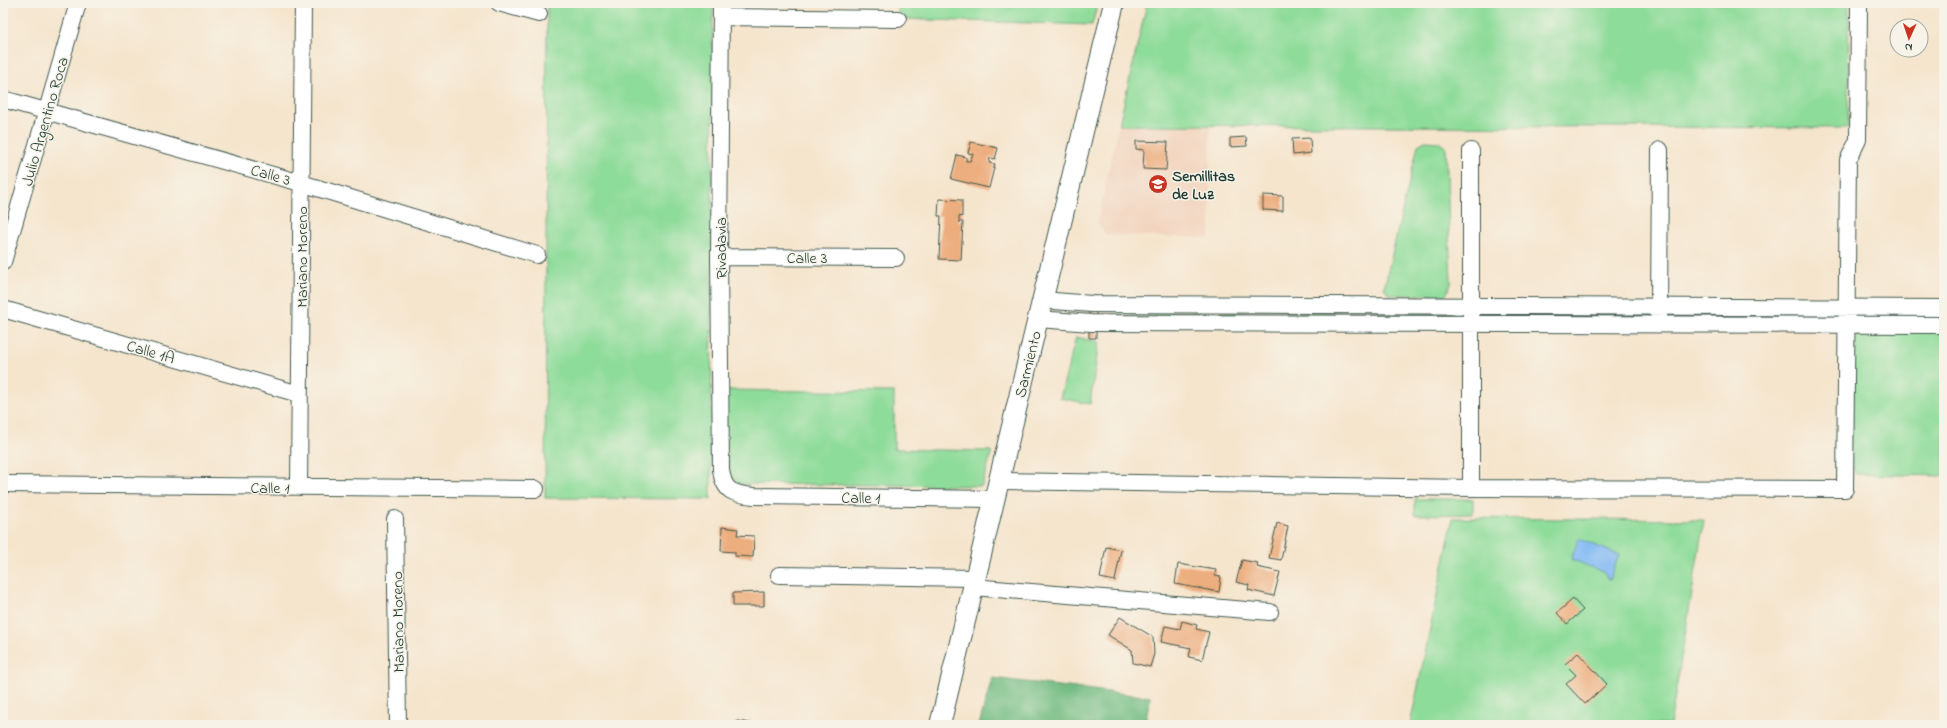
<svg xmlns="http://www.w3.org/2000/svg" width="1947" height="728" font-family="'Indie Flower',sans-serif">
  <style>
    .built { fill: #f2d4be }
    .green { fill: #8edc9a; stroke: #568c67 }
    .forest { fill: #72bc82; stroke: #487c5b }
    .water { fill: #86bbf4; stroke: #527c94 }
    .building { fill: #edae7f }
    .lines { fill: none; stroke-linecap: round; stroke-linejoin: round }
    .minor-casing { stroke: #3f564b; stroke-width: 18 }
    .tertiary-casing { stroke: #3f564b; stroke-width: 22 }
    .minor { stroke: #fff; stroke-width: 16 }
    .tertiary { stroke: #fff; stroke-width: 20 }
    .labels { text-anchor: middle; stroke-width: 3; stroke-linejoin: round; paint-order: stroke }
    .street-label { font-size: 16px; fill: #1f3d34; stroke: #f7f3e8 }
    .poi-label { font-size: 16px; font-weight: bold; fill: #1f3d34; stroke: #f7f3e8; text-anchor: start }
  </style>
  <rect width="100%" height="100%" fill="#f7f3e8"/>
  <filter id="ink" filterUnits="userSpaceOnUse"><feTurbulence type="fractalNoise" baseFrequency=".025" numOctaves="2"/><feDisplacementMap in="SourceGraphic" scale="8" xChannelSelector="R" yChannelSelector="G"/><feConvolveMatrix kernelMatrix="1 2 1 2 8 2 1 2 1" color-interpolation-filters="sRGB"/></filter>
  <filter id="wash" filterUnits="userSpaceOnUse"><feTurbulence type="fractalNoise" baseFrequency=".012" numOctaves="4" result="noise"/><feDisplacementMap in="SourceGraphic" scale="16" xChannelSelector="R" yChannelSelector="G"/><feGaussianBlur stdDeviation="0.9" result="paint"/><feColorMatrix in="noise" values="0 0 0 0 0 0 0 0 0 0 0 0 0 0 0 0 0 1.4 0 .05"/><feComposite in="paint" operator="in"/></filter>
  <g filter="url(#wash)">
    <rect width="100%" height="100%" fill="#f5e5cd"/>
    <path class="built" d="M1119 125 1210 126V238L1106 235 1097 222Z"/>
    <path class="green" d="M547 3H713L711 499 545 498Z
      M898 3H1098L1092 25 898 19Z
      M1147 3H1849L1848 128 1119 125Z
      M1425 141 1439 142 1446 148 1451 283 1446 295H1390L1384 288 1418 145Z
      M1119 312 1451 313V317L1119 316Z
      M1497 313 1634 314V318H1496Z
      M1685 314H1822V317L1685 318Z
      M1862 331 1944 332V476L1856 474 1850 464 1853 338Z
      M1076 337 1099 342 1090 404 1060 398Z
      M724 390 894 392V449L992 451 982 486 739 484 729 479Z
      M1415 499H1473V514L1415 515Z
      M1453 518 1704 520 1670 725H1410Z"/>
    <path class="forest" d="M992 678 1151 697 1144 725H979Z"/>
    <path class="water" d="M1579 539 1619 555 1609 580 1603 572 1571 559Z"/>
    <g id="blocks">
      <path class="building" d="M1246 137 1247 146 1230 147V138Z
        M1310 138 1311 153 1293 155 1292 139Z
        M1136 141 1168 142 1166 170 1143 169 1144 150 1136 149Z
        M971 142 998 148 995 159 990 158 989 163 995 164 989 188 951 179 957 155 966 157V161H970L973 154 968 153Z
        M1263 195 1283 196V211L1263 210Z
        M939 199 962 200V217L959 216V222H963L961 260 939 259 941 216H938Z
        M1089 296H1096V338H1089Z
        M1277 523 1288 526 1281 560 1269 558Z
        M722 527 738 529 737 535 754 536 753 557 735 556V552L721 551Z
        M1106 547 1121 550 1115 581 1100 578Z
        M1242 560 1258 563 1257 567 1280 572 1274 596 1248 590 1249 585 1236 582Z
        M1178 564 1216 570 1215 576 1221 577 1219 592 1175 584Z
        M764 592V606H733V593Z
        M1573 599 1583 610 1567 624 1557 613Z
        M1120 617 1153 637 1154 654 1150 667 1133 663 1132 650 1108 635Z
        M1182 621 1197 625 1196 629 1209 632 1202 660 1189 657 1191 648 1161 642 1165 626 1180 629Z
        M1578 653 1607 684 1585 704 1566 684 1576 675 1565 664Z
        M737 721 756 724V725H736Z"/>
    </g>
  </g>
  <g filter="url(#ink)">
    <use href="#blocks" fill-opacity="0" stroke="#3f564b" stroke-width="1"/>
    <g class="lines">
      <defs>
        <path id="minor" d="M499 3 539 14
          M721 3 719 257 721 470C724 492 733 494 754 496L994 499
          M721 17 898 19
          M3 99 301 183 537 255
          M719 257 896 258
          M3 262 78 3
          M1042 300 1092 304 1944 308
          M3 309 299 394
          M1659 316 1660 150
          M1038 319 1091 323 1944 325
          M999 481 1471 488 1845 489 1848 160 1858 140 1859 3
          M3 484 536 489
          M299 487 303 3
          M1471 488V151
          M395 519 398 725
          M779 575 975 578
          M973 587 1270 612"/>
        <path id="tertiary" d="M940 725 1114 3"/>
      </defs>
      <use href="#minor" class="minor-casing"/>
      <use href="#tertiary" class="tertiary-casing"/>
      <use href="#minor" class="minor"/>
      <use href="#tertiary" class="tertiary"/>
    </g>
  </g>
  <defs>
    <symbol id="school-disc" viewBox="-11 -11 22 22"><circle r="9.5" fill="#c8321e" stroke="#f7f3e8"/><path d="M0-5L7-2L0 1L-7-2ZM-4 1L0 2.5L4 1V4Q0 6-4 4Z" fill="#fff"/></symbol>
  </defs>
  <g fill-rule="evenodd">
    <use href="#school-disc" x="1147" y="173" width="22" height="22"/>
  </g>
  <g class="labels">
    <g class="street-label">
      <text transform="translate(44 121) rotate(-74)" y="6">Julio Argentino Roca</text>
      <text transform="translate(271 174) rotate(16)" y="6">Calle 3</text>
      <text transform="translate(720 248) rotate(-90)" y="6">Rivadavia</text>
      <text transform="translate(301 257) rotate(-90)" y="6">Mariano Moreno</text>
      <text x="807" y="263">Calle 3</text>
      <text transform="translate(151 351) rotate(16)" y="6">Calle 1A</text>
      <text transform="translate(1027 364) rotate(-76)" y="6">Sarmiento</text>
      <text x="270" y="493">Calle 1</text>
      <text transform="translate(861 497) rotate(1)" y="6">Calle 1</text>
      <text transform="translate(397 622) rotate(-91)" y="6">Mariano Moreno</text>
    </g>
    <g class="poi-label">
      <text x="1172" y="181">Semillitas<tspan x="1172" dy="18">de Luz</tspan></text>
    </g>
  </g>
  <rect width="1947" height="728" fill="none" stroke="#f7f3e8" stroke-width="16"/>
  <g transform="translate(1909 38) rotate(183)"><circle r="19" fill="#f7f3e8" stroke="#a1aaa0"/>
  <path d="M0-3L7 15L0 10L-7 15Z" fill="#c8321e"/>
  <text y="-6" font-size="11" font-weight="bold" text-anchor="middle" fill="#1f3d34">N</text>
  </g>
</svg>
